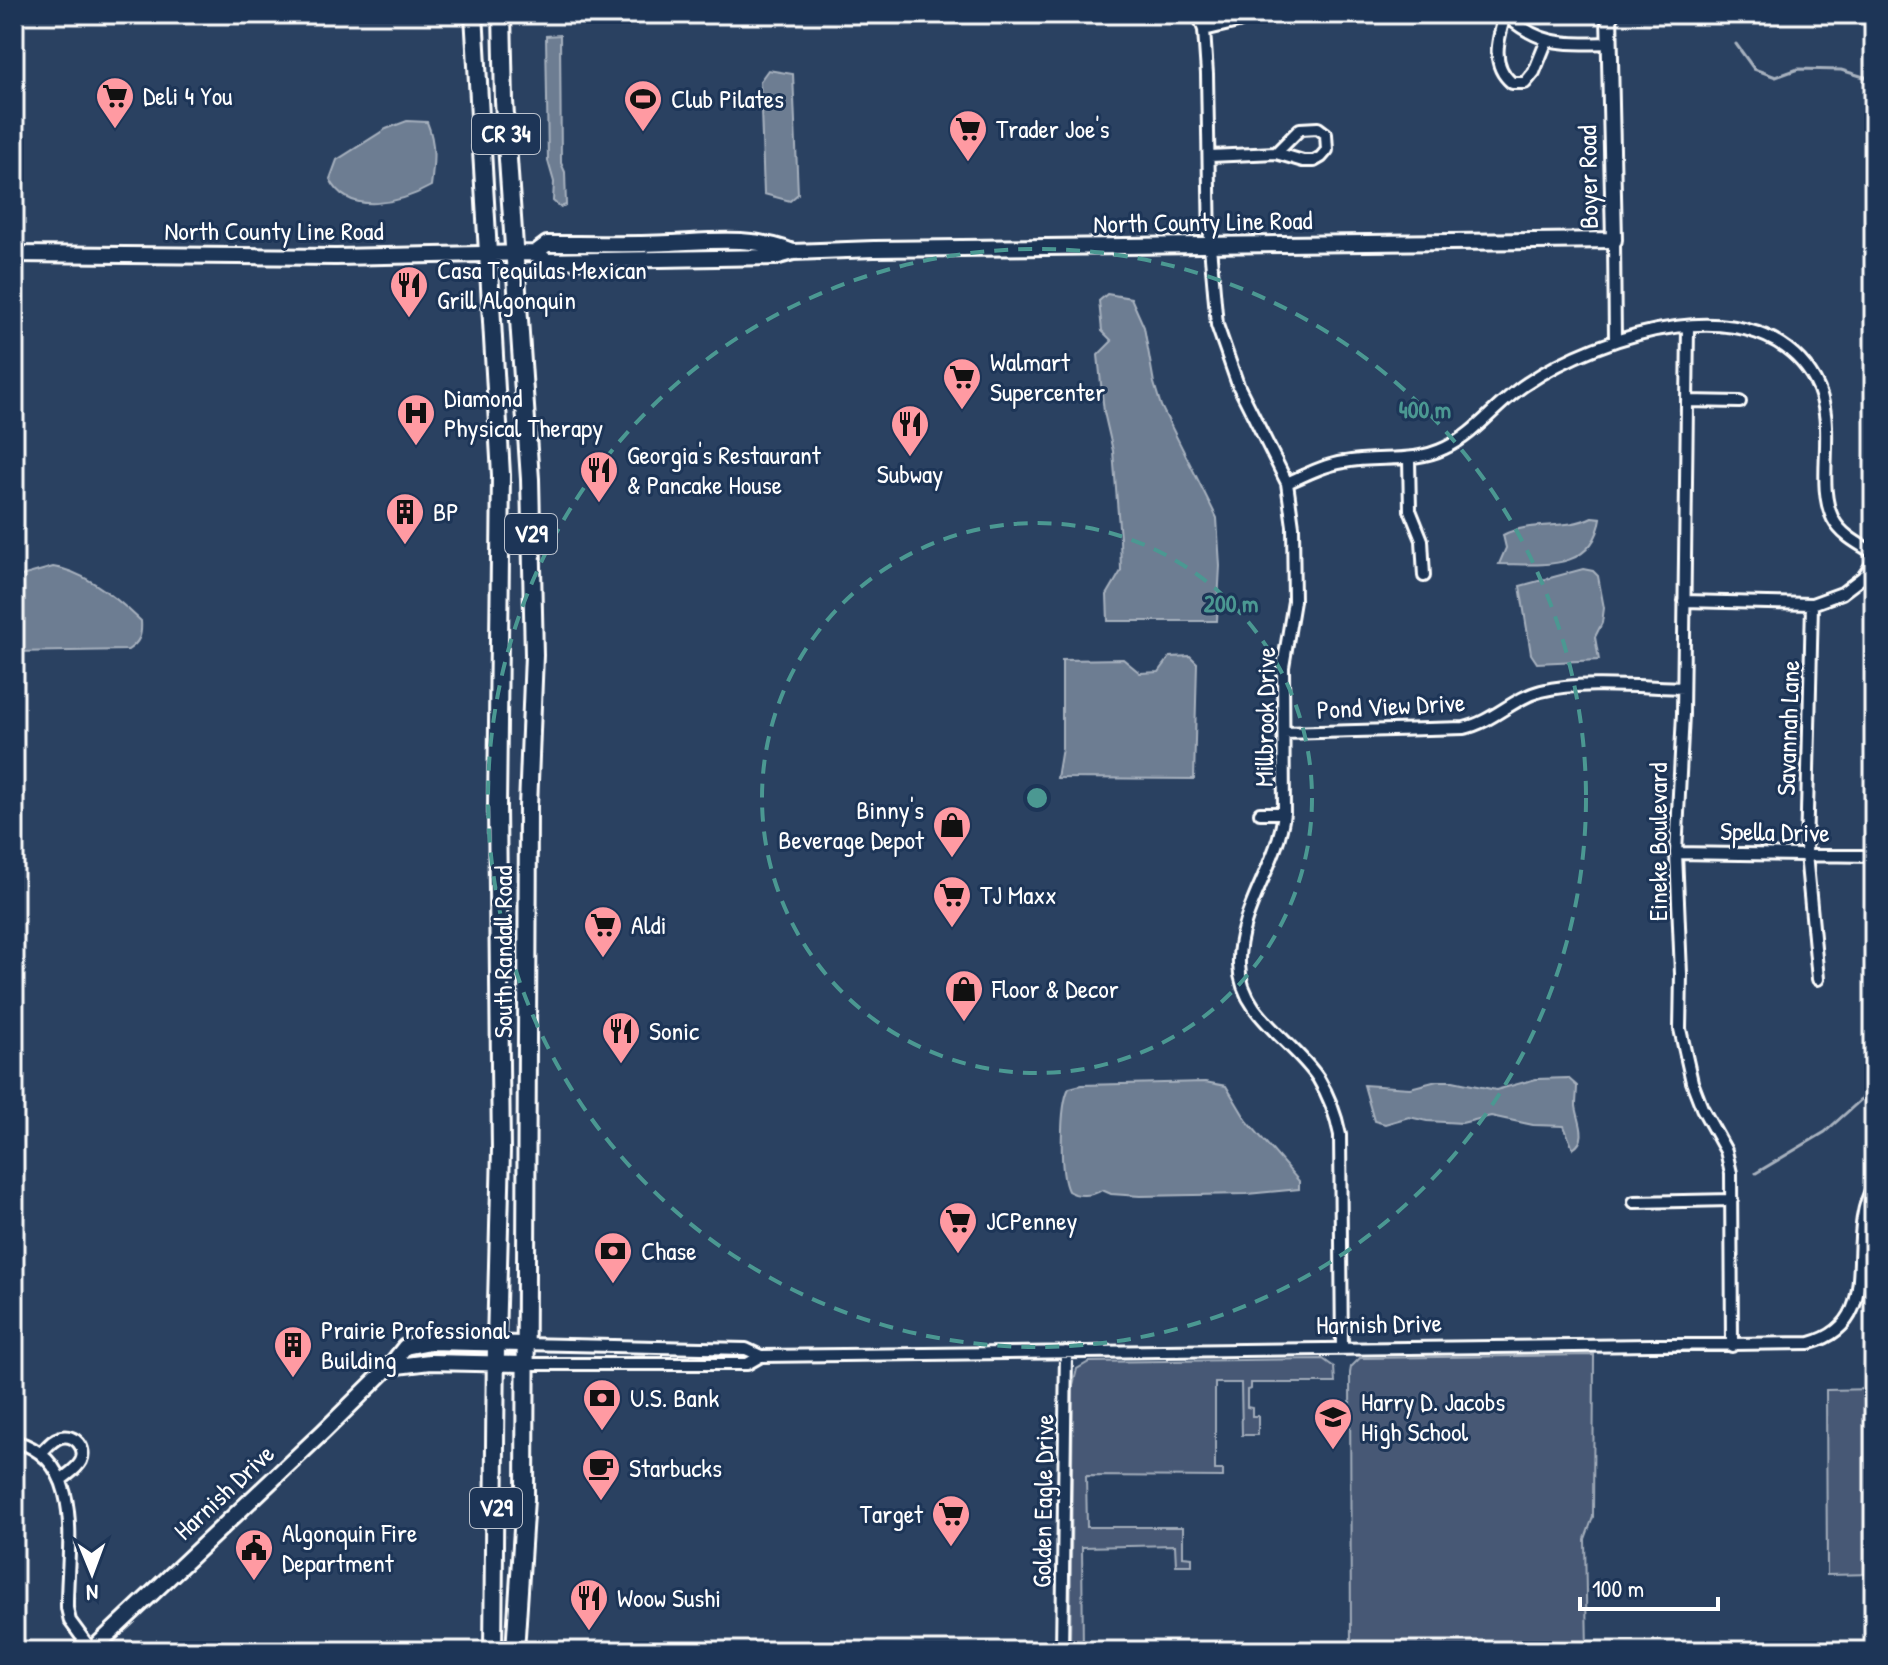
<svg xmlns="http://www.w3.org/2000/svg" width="1888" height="1665" font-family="'Patrick Hand',sans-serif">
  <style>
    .green { fill: #465975; stroke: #a2acba; stroke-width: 2 }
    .water { fill: #6d7d92; stroke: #a7b1be; stroke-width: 2 }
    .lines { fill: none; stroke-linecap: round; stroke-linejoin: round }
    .stream { stroke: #a7b1be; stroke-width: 3 }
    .street-casing { stroke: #fff; stroke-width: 16 }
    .secondary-casing { stroke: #fff; stroke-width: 20 }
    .primary-casing { stroke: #fff; stroke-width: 22 }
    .street { stroke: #1d3557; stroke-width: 10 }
    .secondary { stroke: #1d3557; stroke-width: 14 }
    .primary { stroke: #1d3557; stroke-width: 16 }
    .ring { fill: none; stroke: #4b9892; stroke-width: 4; stroke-dasharray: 14 10 }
    .labels { text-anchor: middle; stroke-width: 6; stroke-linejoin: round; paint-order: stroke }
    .shield { fill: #1d3557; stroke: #bbc2cd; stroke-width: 2 }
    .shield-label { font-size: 24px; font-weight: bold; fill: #fff }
    .poi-label { font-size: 26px; fill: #fff; stroke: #1d3557; text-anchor: start }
    .street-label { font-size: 26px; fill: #fff; stroke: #1d3557 }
    .centre { fill: #4b9892; stroke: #1d3557; stroke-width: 4 }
    .ring-label { font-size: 24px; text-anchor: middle; font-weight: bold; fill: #4b9892; stroke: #1d3557; stroke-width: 6; stroke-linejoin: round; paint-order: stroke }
  </style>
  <rect width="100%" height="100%" fill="#2a4161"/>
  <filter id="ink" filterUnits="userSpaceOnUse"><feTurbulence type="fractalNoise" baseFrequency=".0125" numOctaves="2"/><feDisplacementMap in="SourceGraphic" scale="16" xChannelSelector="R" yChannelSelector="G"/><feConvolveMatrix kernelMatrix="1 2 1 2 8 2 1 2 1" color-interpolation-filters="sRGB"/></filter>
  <g filter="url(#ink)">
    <path class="green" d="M1594 1355 1593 1517 1585 1539 1587 1651H1351L1350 1373 1351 1367 1360 1358Z
      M1323 1359 1334 1367 1335 1383H1251V1389L1247 1390V1407L1252 1408V1416H1258V1435H1242L1241 1383H1215V1470H1223V1477L1086 1476 1087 1527H1183V1556L1192 1557V1565H1176L1175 1545 1082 1547 1083 1651H1070L1073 1385 1077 1369 1089 1362Z
      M1874 1389V1574L1827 1575 1826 1390Z"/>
    <path class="water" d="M560 35 561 163 565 172 566 205 560 207 553 201 554 182 548 161 546 36Z
      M768 70 793 74 798 194 790 201 764 194 760 81Z
      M407 121 427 122C436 144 434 163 431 186 401 203 348 217 330 179L337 160 386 129Z
      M1107 294 1131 298 1144 327 1154 383 1161 406 1217 518 1220 566 1217 621H1108L1107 595 1121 571 1120 539 1113 451 1104 412 1098 355 1112 341 1102 331 1099 301Z
      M1592 517 1601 518C1593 573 1540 564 1499 564L1506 548 1503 535C1531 520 1564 531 1592 517Z
      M53 567C85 571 118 599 141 621 142 635 140 642 128 650L14 652V578Z
      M1583 569 1593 571 1598 576 1604 608 1602 623 1595 637 1599 660 1537 663 1531 654 1520 586Z
      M1190 656 1197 663 1194 779 1057 778 1062 748V660L1123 659 1140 673 1159 672 1170 657Z
      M1568 1078 1577 1086C1577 1092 1576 1099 1576 1106 1578 1121 1589 1139 1573 1149L1564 1126 1533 1125 1491 1116 1462 1123 1427 1121 1409 1117 1385 1124 1374 1121 1364 1085 1410 1088 1437 1081H1453L1496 1090 1536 1079Z
      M1205 1082 1226 1086 1247 1121 1299 1181V1189L1247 1194 1140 1196 1111 1194 1102 1190C1093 1196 1077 1197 1068 1191 1059 1173 1060 1105 1069 1088L1081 1085Z"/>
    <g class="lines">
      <path class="stream" d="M1736 44 1754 69 1776 77 1798 69 1841 70 1864 77H1874
        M1756 1173 1825 1132 1874 1088"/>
      <defs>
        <path id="street" d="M1198 14 1204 30 1207 74 1210 246 1217 325 1238 385 1287 483 1293 526 1294 601 1283 667 1284 813C1278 865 1237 911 1239 965 1241 1016 1292 1039 1318 1078 1329 1096 1336 1115 1340 1135L1342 1349
          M1504 14C1541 46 1562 44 1609 43
          M1505 15C1498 39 1490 65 1512 83H1525L1534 72 1547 40
          M1204 30 1238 22 1256 14
          M1210 156 1276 153 1303 161H1314L1321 157 1327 150 1326 134 1318 128 1300 129 1276 153
          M1614 240 1615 338
          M1688 327 1683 714 1676 853 1681 974 1680 1029 1692 1082 1702 1108 1726 1151 1731 1173 1732 1346
          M1687 401 1740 402
          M1409 459 1410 510 1422 540 1424 576
          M1287 483C1305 475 1324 465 1344 462 1379 455 1412 464 1445 448 1476 434 1498 402 1526 384 1600 334 1760 282 1815 381 1839 425 1814 481 1833 519 1841 535 1859 544 1874 553
          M1684 601 1812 604 1842 593 1863 577 1874 561
          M1812 604 1806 854 1818 979
          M1284 733 1464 728C1493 722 1513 698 1541 691 1581 681 1641 687 1683 688
          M1260 813H1284
          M1676 853 1874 856
          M1634 1202 1732 1200
          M524 1344 746 1349 761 1356 1810 1343C1888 1322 1842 1239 1874 1185
          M524 1364H747L761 1356
          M14 1441C88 1460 66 1551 67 1608L70 1621 92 1651
          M41 1453C47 1447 53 1439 61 1437 75 1434 87 1448 81 1461 77 1469 68 1474 62 1479
          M1062 1651 1066 1352"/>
        <path id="secondary" d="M535 253 547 244C588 244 630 245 671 243 713 241 753 236 793 252
          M14 254 336 257 535 253 547 261 775 257 793 252 874 249 1614 240 1609 14
          M389 1367 430 1362 524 1364
          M91 1651 323 1432 389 1367 405 1347 430 1342 524 1344"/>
        <path id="primary" d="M474 14 501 475 497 807 501 1150 496 1342 493 1651
          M502 14 504 101 530 479 534 655 528 807 525 1499 515 1651"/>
      </defs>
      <use href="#street" class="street-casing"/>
      <use href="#secondary" class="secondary-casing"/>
      <use href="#primary" class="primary-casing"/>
      <use href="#street" class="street"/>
      <use href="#secondary" class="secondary"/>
      <use href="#primary" class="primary"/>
    </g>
  </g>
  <g class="ring">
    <circle cx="1037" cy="798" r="275"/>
    <circle cx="1037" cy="798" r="549"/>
  </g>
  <defs>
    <symbol id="supermarket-pin" viewBox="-11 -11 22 30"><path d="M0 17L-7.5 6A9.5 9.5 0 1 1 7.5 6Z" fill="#ff9aa2" stroke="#1d3557"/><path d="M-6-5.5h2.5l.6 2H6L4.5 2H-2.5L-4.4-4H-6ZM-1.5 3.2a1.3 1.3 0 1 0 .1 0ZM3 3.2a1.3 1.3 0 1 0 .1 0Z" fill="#111"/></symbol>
    <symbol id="stadium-pin" viewBox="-11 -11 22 30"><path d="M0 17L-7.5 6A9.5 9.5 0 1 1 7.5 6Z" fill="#ff9aa2" stroke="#1d3557"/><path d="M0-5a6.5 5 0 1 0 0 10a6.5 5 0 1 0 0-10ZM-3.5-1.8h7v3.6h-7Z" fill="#111"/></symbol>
    <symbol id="restaurant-pin" viewBox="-11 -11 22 30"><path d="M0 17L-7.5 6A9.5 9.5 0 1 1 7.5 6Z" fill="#ff9aa2" stroke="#1d3557"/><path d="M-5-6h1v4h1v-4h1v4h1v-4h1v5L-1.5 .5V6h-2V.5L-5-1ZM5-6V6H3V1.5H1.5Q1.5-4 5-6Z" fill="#111"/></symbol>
    <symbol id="hospital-pin" viewBox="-11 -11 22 30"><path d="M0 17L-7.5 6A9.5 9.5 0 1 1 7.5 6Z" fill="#ff9aa2" stroke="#1d3557"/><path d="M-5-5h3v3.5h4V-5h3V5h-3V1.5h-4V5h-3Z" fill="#111"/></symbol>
    <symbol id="building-pin" viewBox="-11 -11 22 30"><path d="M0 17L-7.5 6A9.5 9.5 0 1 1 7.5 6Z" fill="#ff9aa2" stroke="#1d3557"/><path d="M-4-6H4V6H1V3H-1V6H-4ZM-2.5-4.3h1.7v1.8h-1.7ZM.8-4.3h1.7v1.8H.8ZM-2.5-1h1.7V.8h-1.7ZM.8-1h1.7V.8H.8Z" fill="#111"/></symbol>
    <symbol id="shop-pin" viewBox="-11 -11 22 30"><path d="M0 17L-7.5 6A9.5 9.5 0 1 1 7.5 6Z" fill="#ff9aa2" stroke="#1d3557"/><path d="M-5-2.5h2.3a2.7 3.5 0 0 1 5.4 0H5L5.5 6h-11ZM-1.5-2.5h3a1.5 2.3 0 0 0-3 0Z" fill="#111"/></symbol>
    <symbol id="bank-pin" viewBox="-11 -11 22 30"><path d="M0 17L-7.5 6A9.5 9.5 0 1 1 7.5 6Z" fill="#ff9aa2" stroke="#1d3557"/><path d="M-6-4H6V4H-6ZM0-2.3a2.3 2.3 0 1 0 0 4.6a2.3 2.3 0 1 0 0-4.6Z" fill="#111"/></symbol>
    <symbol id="school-pin" viewBox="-11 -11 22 30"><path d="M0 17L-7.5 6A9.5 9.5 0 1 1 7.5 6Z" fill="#ff9aa2" stroke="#1d3557"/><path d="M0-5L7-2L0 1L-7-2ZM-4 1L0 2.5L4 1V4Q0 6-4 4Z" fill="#111"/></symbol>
    <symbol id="cafe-pin" viewBox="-11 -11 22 30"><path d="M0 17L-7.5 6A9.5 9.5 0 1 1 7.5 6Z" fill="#ff9aa2" stroke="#1d3557"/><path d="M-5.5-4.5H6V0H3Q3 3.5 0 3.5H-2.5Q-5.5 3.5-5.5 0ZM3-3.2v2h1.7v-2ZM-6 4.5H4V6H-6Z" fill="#111"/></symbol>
    <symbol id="civic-pin" viewBox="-11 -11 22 30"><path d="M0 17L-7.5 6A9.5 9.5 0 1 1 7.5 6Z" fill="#ff9aa2" stroke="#1d3557"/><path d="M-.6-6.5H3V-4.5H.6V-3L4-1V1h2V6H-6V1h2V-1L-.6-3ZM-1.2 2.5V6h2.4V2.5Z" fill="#111"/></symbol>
  </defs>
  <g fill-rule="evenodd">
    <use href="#supermarket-pin" x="93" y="74" width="44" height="60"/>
    <use href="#stadium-pin" x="621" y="77" width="44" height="60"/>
    <use href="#supermarket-pin" x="946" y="107" width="44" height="60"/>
    <use href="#restaurant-pin" x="387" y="263" width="44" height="60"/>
    <use href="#supermarket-pin" x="940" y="355" width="44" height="60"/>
    <use href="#hospital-pin" x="394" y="391" width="44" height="60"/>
    <use href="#restaurant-pin" x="888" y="402" width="44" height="60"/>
    <use href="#restaurant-pin" x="577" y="448" width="44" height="60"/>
    <use href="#building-pin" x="383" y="490" width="44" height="60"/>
    <use href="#shop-pin" x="930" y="803" width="44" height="60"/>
    <use href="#supermarket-pin" x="930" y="873" width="44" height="60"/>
    <use href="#supermarket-pin" x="581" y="903" width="44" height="60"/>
    <use href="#shop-pin" x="942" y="967" width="44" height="60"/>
    <use href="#restaurant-pin" x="599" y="1009" width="44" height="60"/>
    <use href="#supermarket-pin" x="936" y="1199" width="44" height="60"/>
    <use href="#bank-pin" x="591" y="1229" width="44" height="60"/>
    <use href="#building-pin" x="271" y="1323" width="44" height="60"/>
    <use href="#bank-pin" x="580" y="1376" width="44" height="60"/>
    <use href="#school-pin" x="1311" y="1395" width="44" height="60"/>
    <use href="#cafe-pin" x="579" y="1446" width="44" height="60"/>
    <use href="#supermarket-pin" x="929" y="1492" width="44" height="60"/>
    <use href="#civic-pin" x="232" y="1526" width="44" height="60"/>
    <use href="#restaurant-pin" x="567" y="1576" width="44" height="60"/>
  </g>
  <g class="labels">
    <g class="shield">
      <rect x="472" y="114" width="68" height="40" rx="6"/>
      <rect x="505" y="514" width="52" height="40" rx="6"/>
      <rect x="470" y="1488" width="52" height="40" rx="6"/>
    </g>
    <g class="shield-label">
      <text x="506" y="142">CR 34</text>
      <text x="531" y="542">V29</text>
      <text x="496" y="1516">V29</text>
    </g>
    <g class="poi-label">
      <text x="143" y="105">Deli 4 You</text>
      <text x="671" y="108">Club Pilates</text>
      <text x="996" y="138">Trader Joe's</text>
      <text x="437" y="279">Casa Tequilas Mexican<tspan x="437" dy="30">Grill Algonquin</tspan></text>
      <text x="990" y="371">Walmart<tspan x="990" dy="30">Supercenter</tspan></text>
      <text x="444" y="407">Diamond<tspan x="444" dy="30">Physical Therapy</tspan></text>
      <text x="627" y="464">Georgia's Restaurant<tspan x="627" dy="30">&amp; Pancake House</tspan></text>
      <text x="910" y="483" text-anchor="middle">Subway</text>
      <text x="433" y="521">BP</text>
      <text x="924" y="819" text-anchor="end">Binny's<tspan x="924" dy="30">Beverage Depot</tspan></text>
      <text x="980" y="904">TJ Maxx</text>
      <text x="631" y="934">Aldi</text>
      <text x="992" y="998">Floor &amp; Decor</text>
      <text x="649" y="1040">Sonic</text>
      <text x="986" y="1230">JCPenney</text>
      <text x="641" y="1260">Chase</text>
      <text x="321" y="1339">Prairie Professional<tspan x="321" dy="30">Building</tspan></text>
      <text x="630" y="1407">U.S. Bank</text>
      <text x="1361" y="1411">Harry D. Jacobs<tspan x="1361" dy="30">High School</tspan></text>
      <text x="629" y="1477">Starbucks</text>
      <text x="923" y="1523" text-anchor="end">Target</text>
      <text x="282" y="1542">Algonquin Fire<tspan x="282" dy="30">Department</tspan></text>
      <text x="617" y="1607">Woow Sushi</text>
    </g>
    <g class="street-label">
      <text transform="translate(1588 177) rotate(-91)" y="9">Boyer Road</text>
      <text transform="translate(1203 222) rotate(-1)" y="9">North County Line Road</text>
      <text x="274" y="240">North County Line Road</text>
      <text transform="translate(1391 706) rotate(-3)" y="9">Pond View Drive</text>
      <text transform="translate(1265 717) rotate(-89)" y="9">Millbrook Drive</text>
      <text transform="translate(1788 728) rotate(-88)" y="9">Savannah Lane</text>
      <text transform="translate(1775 832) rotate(1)" y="9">Spella Drive</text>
      <text transform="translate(1658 842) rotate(-90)" y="9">Eineke Boulevard</text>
      <text transform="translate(503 952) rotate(-90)" y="9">South Randall Road</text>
      <text transform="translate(1379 1324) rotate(-1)" y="9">Harnish Drive</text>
      <text transform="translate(224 1492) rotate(-43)" y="9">Harnish Drive</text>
      <text transform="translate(1043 1501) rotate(-89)" y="9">Golden Eagle Drive</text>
    </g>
  </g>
  <circle cx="1037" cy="798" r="12" class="centre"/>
  <g class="ring-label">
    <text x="1425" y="418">400 m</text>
    <text x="1231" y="612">200 m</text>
  </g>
  <rect width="1888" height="1665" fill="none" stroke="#1d3557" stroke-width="48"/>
  <rect x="24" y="24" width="1840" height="1617" fill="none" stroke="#fff" stroke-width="3" filter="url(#ink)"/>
  <g transform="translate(92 1573) rotate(179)" stroke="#1d3557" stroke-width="6" paint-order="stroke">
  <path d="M0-6L14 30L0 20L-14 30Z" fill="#ffffff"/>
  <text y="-12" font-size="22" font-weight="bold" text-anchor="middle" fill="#ffffff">N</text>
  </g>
  <path d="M1580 1597v12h138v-12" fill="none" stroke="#ffffff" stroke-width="4"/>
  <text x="1592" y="1597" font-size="24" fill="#ffffff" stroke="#1d3557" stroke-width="6" paint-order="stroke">100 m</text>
</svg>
